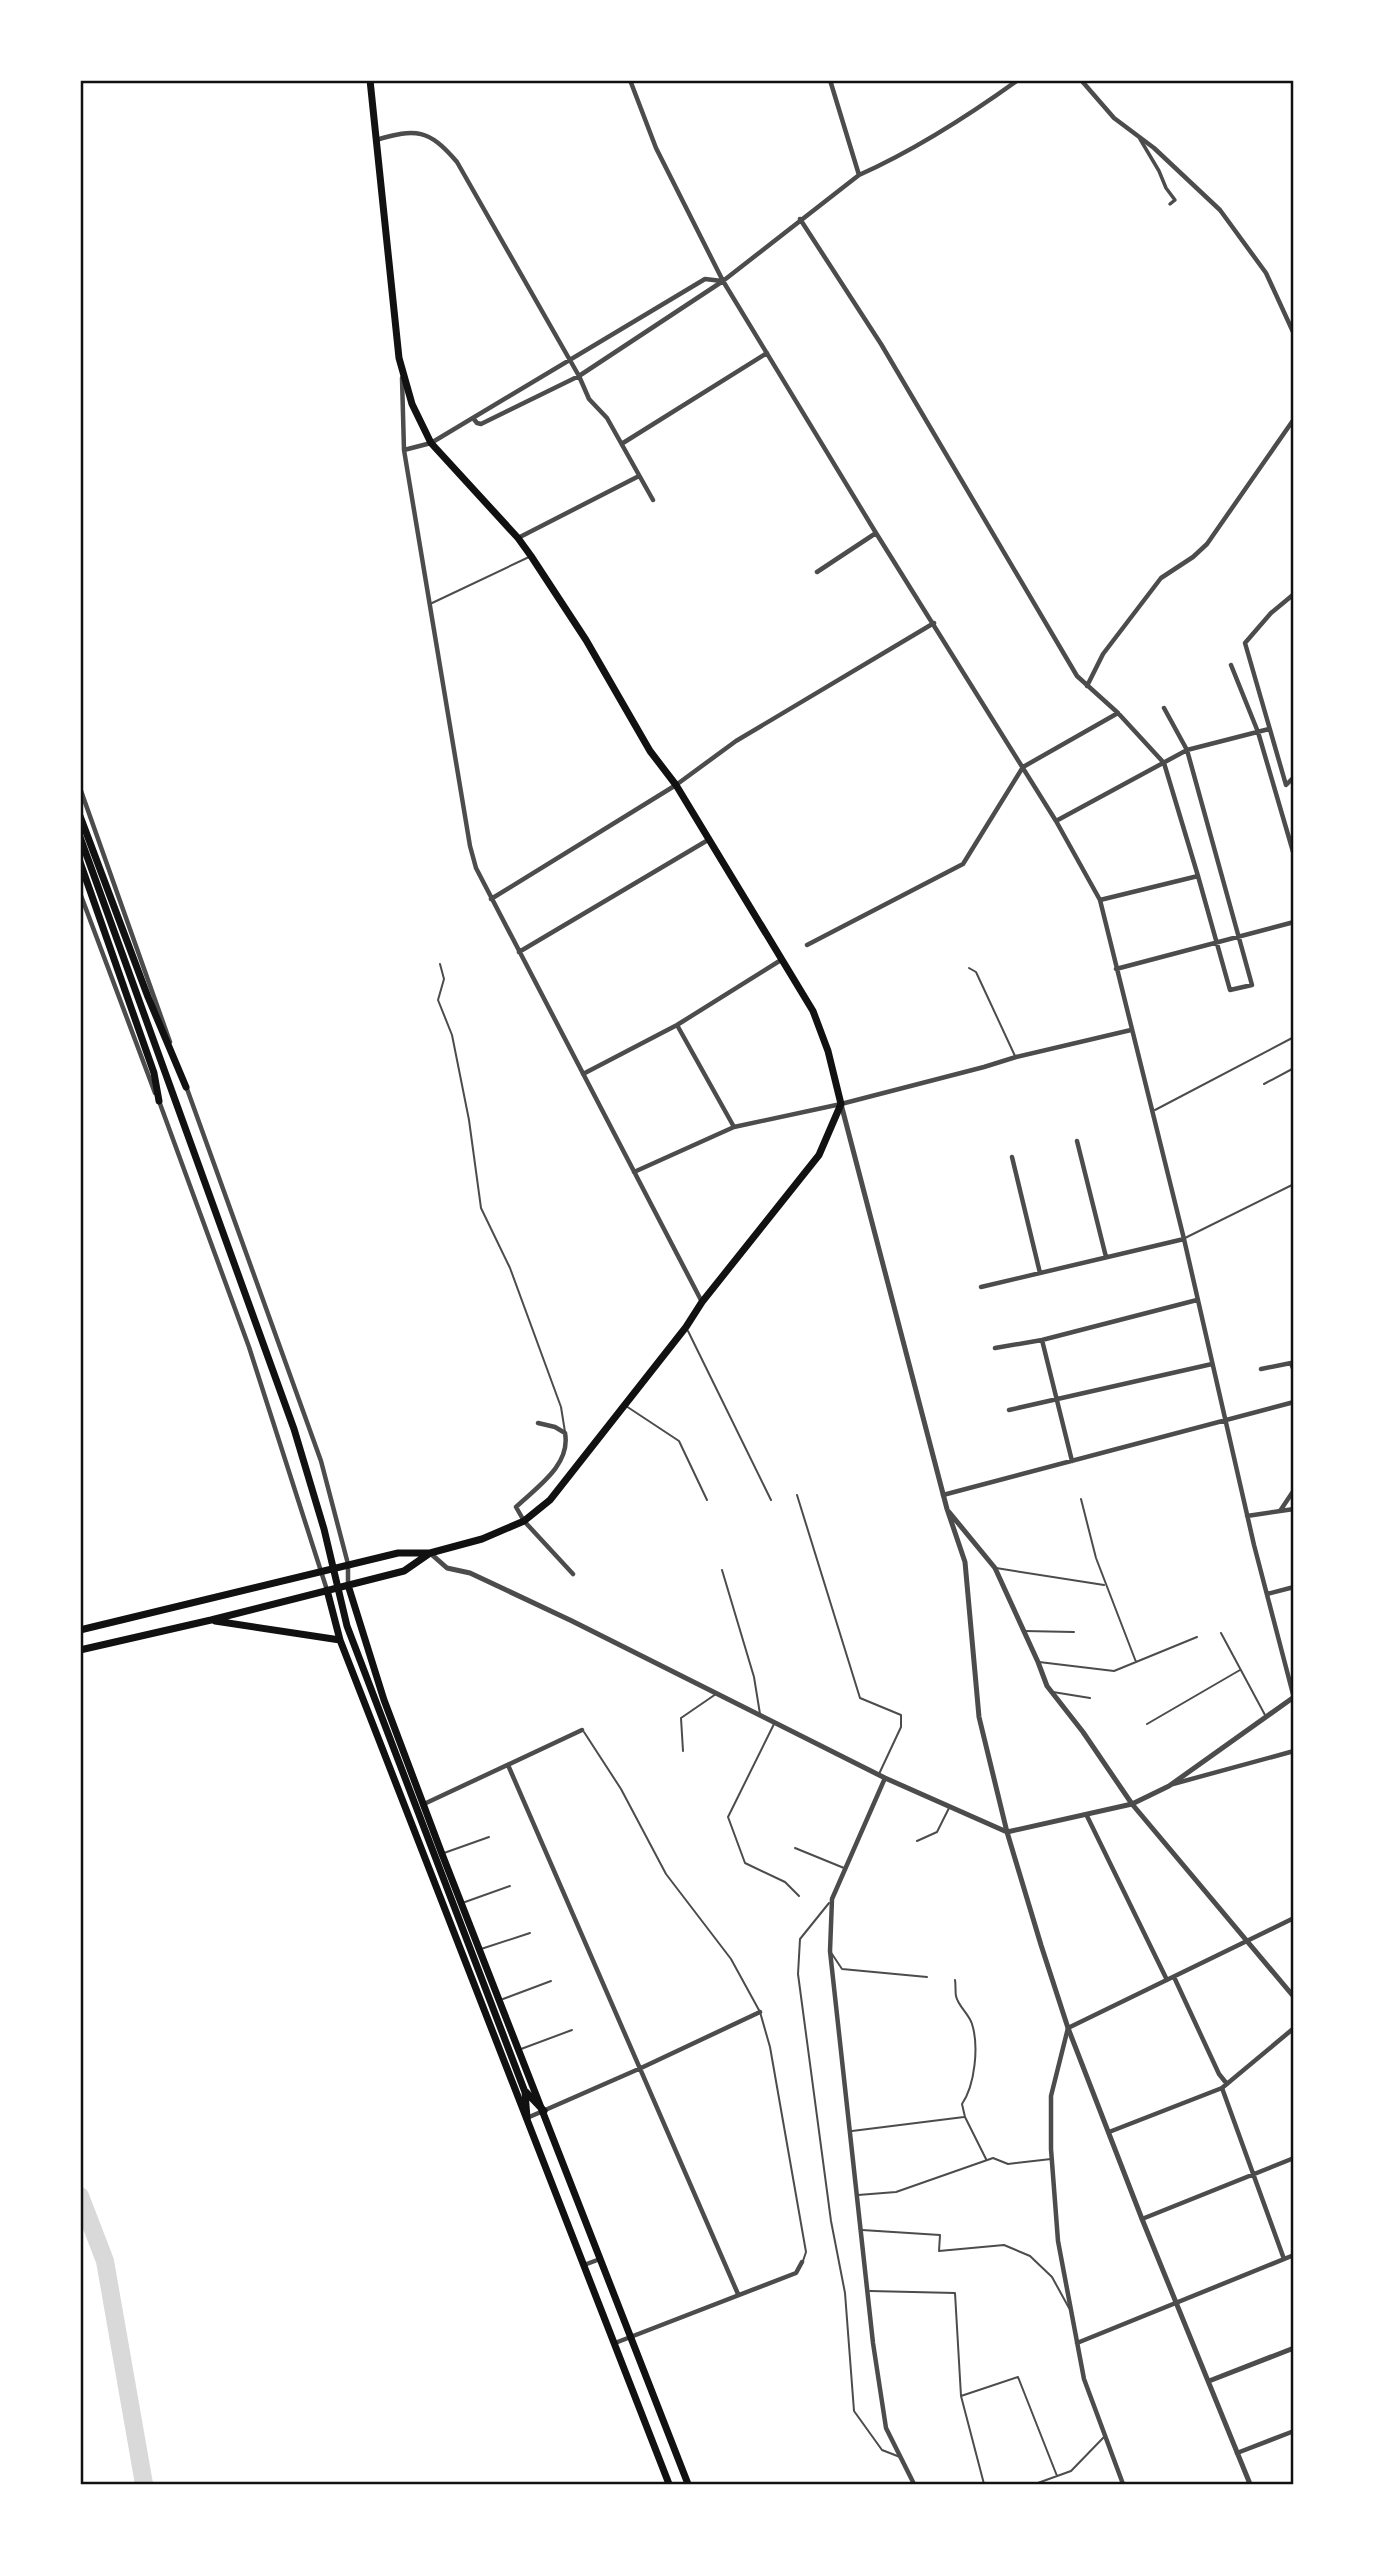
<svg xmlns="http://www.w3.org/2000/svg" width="1374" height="2565" font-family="Barlow,sans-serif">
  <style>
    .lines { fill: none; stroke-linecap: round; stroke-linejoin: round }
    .river { stroke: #d9d9d9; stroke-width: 18 }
    .service { stroke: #4c4c4c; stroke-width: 2 }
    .pedestrian { stroke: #4c4c4c; stroke-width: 3.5 }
    .minor { stroke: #4c4c4c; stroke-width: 4.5 }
    .tertiary { stroke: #4c4c4c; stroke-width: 5 }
    .primary { stroke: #111; stroke-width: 7 }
    .trunk { stroke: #111; stroke-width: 7 }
    .neatline { fill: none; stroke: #111; stroke-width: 2.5 }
  </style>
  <rect width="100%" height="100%" fill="#fff"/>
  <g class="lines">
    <path class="river" d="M80 2196 105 2261 144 2484"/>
    <path class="service" d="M430 604 529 557
      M440 964 444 979 438 1000 452 1035 469 1120 481 1208 510 1268 561 1407 565 1432
      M969 968 976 972 1015 1056
      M1264 1084 1294 1068
      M1155 1110 1294 1037
      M1185 1238 1294 1184
      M688 1331 771 1500
      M626 1406 679 1441 707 1500
      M797 1495 860 1698 901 1715V1727L879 1774
      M1081 1499 1096 1558 1136 1662
      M996 1568 1104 1585
      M722 1570 754 1677 760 1714
      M1024 1631 1074 1632
      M1221 1633 1265 1715
      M1039 1662 1114 1671 1197 1637
      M1053 1692 1090 1698
      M774 1724 728 1817 745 1863 785 1882 799 1896
      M1147 1724 1240 1670
      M584 1732 621 1789 666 1874 731 1959 760 2012 770 2047 806 2252 803 2261
      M683 1751 681 1718 716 1694
      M917 1841 937 1832 949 1808
      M795 1848 844 1868
      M444 1853 489 1837
      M465 1902 510 1886
      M829 1903 800 1939 798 1974 831 2221 845 2293 854 2411 882 2450 900 2457
      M481 1949 530 1933
      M832 1954 842 1969 927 1977
      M955 1980C956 1985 955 1991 956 1996 958 2006 969 2014 972 2024 979 2046 975 2085 962 2104L965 2117 986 2159
      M503 1999 551 1981
      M521 2049 572 2030
      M852 2131 964 2117
      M858 2195 896 2192 993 2158 1008 2164 1051 2159
      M862 2230 940 2235 939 2251 1004 2245 1030 2256 1052 2277 1069 2308
      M870 2291 955 2293 961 2396 984 2484
      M961 2396 1018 2377 1057 2476
      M1035 2484 1071 2471 1104 2437"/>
    <path class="pedestrian" d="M1140 139 1159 171 1166 188 1175 200 1170 204"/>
    <path class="minor" d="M630 80 656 148 723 281 876 533 1056 821 1100 900 1184 1239 1254 1545 1294 1698
      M830 80 859 175
      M1081 80 1114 118 1154 148 1220 210 1266 273 1294 334
      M376 140C416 128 429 129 457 162L579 376 589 399 607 418 653 500
      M800 219 881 344 1077 676 1118 713 1023 767 963 864 807 945
      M402 378 404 450 470 846 476 868 702 1302
      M473 418 477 423 481 424 579 376 723 281 859 175C915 150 968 116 1018 80
      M623 443 767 353
      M404 450 431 443 705 279 722 281
      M518 538 639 476
      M817 572 876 533
      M1294 594 1271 613 1245 643 1286 785 1294 777
      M1231 665 1258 732 1294 855
      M1087 686 1103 654 1161 578 1193 557 1207 544 1294 419
      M1118 713 1164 763 1198 876 1230 990 1252 985 1187 750 1164 708
      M80 788 170 1042
      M1056 821 1187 750 1269 729
      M80 893 155 1093
      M491 899 676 785 736 741 934 623
      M1100 900 1198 876
      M519 952 708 840
      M1116 969 1294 922
      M677 1025 734 1127
      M583 1074 677 1025 781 960
      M186 1086 321 1461 348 1564V1585
      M159 1101 249 1347 327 1590
      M1077 1141 1106 1257
      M1012 1157 1040 1273
      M634 1172 734 1127 841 1104 984 1067 1016 1057 1131 1030
      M981 1287 1184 1239
      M1042 1340 1072 1461
      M995 1348 1042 1340 1197 1300
      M1261 1369 1291 1363 1294 1371
      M1009 1410 1212 1364
      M538 1423 555 1427 565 1433C571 1465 537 1487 516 1507L524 1521 573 1574
      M943 1495 1294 1402
      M1280 1511 1294 1490
      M1247 1516 1294 1509
      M1267 1594 1294 1587
      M508 1765 738 2294
      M885 1778 832 1899 830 1951 873 2343 886 2428 914 2484
      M1173 1784 1294 1751
      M424 1804 582 1730
      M1087 1816 1167 1980
      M1174 1977 1219 2074 1227 2084
      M1222 2088 1284 2259
      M527 2118 641 2068 760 2012
      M1109 2132 1222 2088 1294 2028
      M1142 2219 1294 2158
      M584 2265 600 2259
      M615 2343 796 2273 802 2262
      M1077 2343 1294 2255
      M1237 2453 1294 2431
      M1123 2484 1084 2379 1058 2241 1051 2149V2096L1068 2028 1294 1918"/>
    <path class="tertiary" d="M841 1104 947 1509 965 1562 979 1717 1007 1832 1041 1945 1068 2028 1142 2219 1250 2484
      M949 1512 995 1568 1038 1662 1047 1686 1083 1732 1132 1804 1294 1997
      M430 1553 447 1568 470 1573 572 1621 885 1778 1007 1832
      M1007 1832 1132 1804 1169 1786 1294 1697
      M1209 2381 1294 2348"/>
    <path class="primary" d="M348 1585 384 1700 442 1854 688 2484
      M327 1590 340 1640 669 2484
      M215 1621 340 1640
      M80 1630 398 1553H430L482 1539 524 1521 550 1500 686 1327 702 1302 819 1155 841 1104 828 1051 813 1011 676 785 650 751 586 640 531 556 518 538 431 443 412 404 399 358 370 80
      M80 1650 211 1620 404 1571 430 1553"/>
    <path class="trunk" d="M80 816 148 997 186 1087
      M80 837 294 1429 324 1529 347 1626 525 2092 527 2118
      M80 862 154 1073 159 1101
      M526 2092 544 2111"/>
  </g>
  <rect width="1374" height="2565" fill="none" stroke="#ffffff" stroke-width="164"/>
  <rect x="82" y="82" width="1210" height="2401" class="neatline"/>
</svg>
